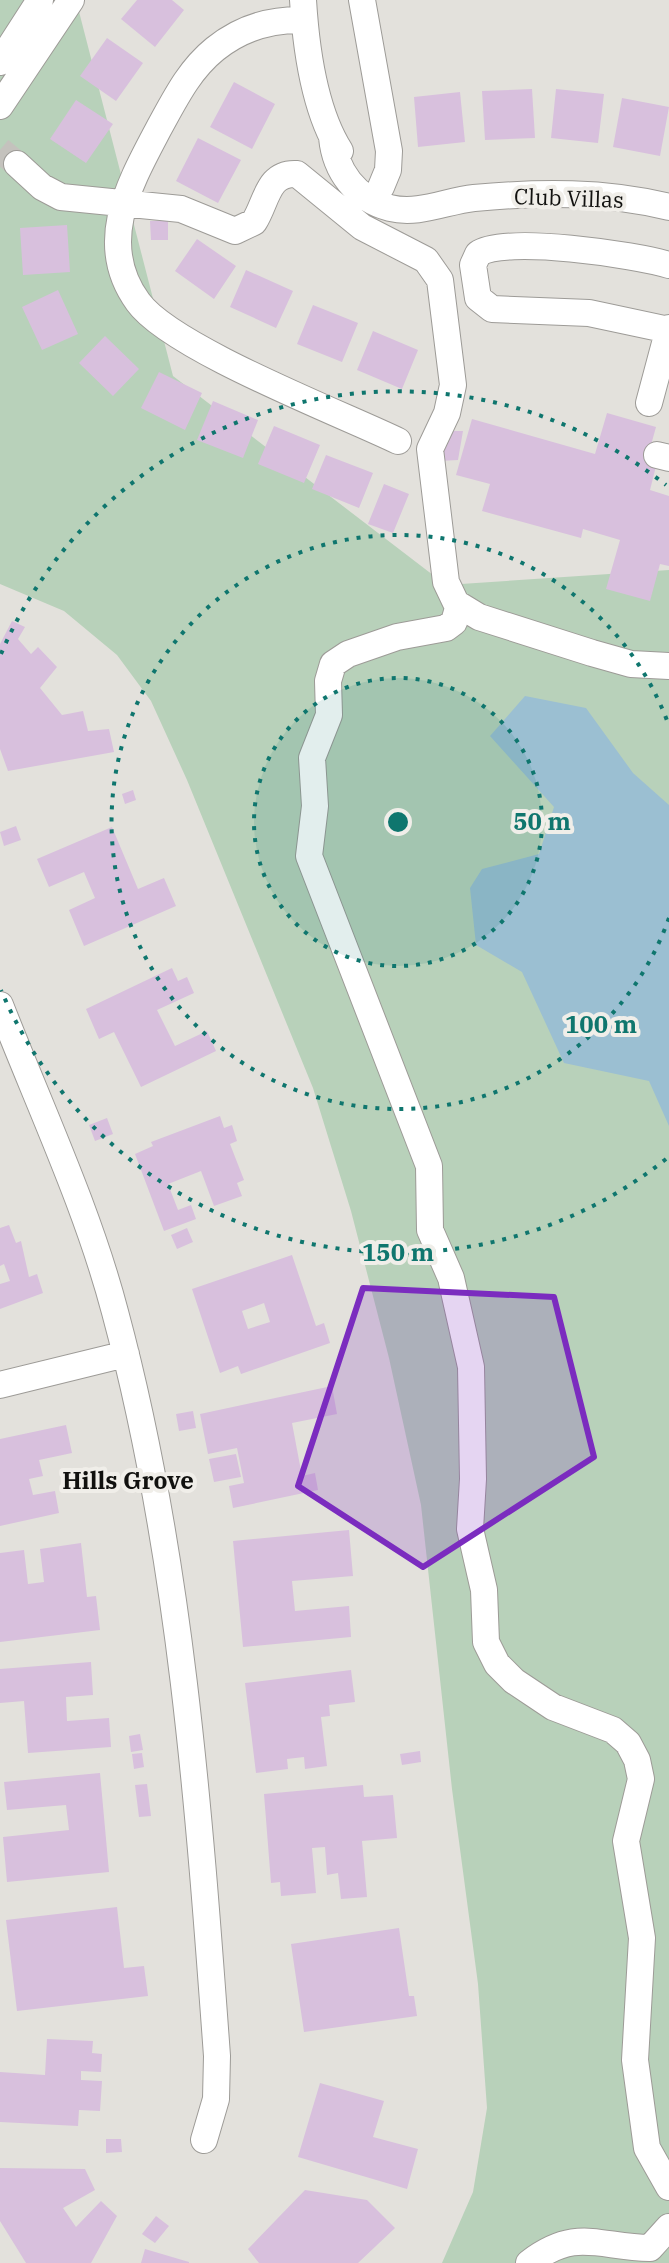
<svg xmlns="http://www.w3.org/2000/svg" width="669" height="2263" font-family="'IBM Plex Serif',serif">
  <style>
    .green { fill: #b8d1ba }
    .water { fill: #9bbfd2 }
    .building { fill: #d8c0dd; fill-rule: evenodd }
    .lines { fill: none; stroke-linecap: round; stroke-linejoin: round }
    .minor-tunnel { stroke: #c4c2bd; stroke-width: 26; stroke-dasharray: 26 13; stroke-linecap: butt }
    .minor-casing { stroke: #9d9b97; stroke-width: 28 }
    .minor { stroke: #fff; stroke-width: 26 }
    .marked { fill: #7b2cbf; fill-opacity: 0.2; stroke: #7b2cbf; stroke-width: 6; stroke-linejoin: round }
    .ring { fill: none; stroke: #0f766e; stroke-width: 4; stroke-dasharray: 4 8 }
    .labels { text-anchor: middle; stroke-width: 8; stroke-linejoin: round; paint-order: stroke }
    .street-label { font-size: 22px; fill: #11110f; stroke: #f0eee9 }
    .neighbourhood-label { font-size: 24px; font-weight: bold; fill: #11110f; stroke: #f0eee9 }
    .centre { fill: #0f766e; stroke: #f0eee9; stroke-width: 4 }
    .ring-label { font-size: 24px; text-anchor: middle; font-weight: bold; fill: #0f766e; stroke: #f0eee9; stroke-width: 8; stroke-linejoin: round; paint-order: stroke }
  </style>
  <rect width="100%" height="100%" fill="#e3e1dc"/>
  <path class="green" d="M0 0H76L173 376 446 585 669 570V2263H442L473 2192 487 2108 478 1984 452 1789 421 1505 389 1358 351 1211 313 1088 187 780 151 701 117 655 64 611 0 584Z"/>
  <path class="water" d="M525 696 586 708 633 773 669 805V1126L649 1081 564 1063 522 972 476 945 470 888 482 869 539 854 554 807 490 736Z"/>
  <path class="building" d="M137 0H172L184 10 155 47 121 19Z
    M107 38 143 63 116 101 80 76Z
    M234 82 275 104 252 149 210 127Z
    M532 89 535 138 485 140 482 91Z
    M556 89 604 94 598 143 551 138Z
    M460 92 465 142 418 147 414 97Z
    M622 98 669 107 660 156 613 147Z
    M76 100 113 124 86 163 50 139Z
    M198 138 241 160 218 203 176 181Z
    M150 221H168V240H151Z
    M67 225 70 272 23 275 20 228Z
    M197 239 236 266 214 299 175 271Z
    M246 270 293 291 276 328 230 307Z
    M58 290 78 334 42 350 22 307Z
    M313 305 358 323 342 362 297 344Z
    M373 331 418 350 402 389 357 370Z
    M105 336 139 369 113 396 79 363Z
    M159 372 202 393 185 430 141 408Z
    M213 401 258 420 243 458 197 440Z
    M607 413 656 427 646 463 656 466 650 490 669 496V566L660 564 650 601 606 589 620 540 583 529 581 538 482 511 490 484 456 475 472 419 595 454Z
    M274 426 320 445 304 483 258 464Z
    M437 431H463L458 460 439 461Z
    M326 455 373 473 359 508 312 489Z
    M384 484 409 494 393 533 368 524Z
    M12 621 25 627 18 639 31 654 38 647 57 667 40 688 62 715 83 711 88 731 109 729 114 752 8 771 0 749V644Z
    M133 790 136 800 125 804 122 794Z
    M16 826 21 840 4 846 0 832Z
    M112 827 138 889 164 878 176 906 84 946 69 910 95 898 84 872 49 887 37 859Z
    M172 968 178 981 187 977 194 993 157 1010 175 1046 207 1031 216 1051 141 1087 114 1032 99 1039 86 1009Z
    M220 1116 224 1128 232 1125 237 1141 230 1144 244 1180 237 1183 242 1196 214 1206 201 1171 168 1184 178 1210 191 1205 196 1219 164 1231 135 1154 153 1146 151 1142Z
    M107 1118 113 1134 95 1141 89 1125Z
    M9 1225 16 1243 21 1241 29 1277 37 1274 43 1293 0 1309V1284L10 1281 4 1264 0 1266V1228Z
    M187 1228 193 1242 177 1249 171 1235Z
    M292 1255 316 1326 324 1323 330 1343 241 1374 238 1366 220 1373 192 1289ZM264 1303 270 1322 248 1329 242 1311Z
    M332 1386 337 1414 292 1423 302 1476 315 1473 318 1490 233 1508 229 1486 244 1483 237 1448 208 1454 200 1414Z
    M193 1411 196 1428 179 1431 176 1414Z
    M66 1425 72 1453 39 1460 43 1476 29 1479 33 1495 55 1491 59 1513 0 1526V1439Z
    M236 1454 241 1477 214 1482 209 1459Z
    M349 1530 353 1576 292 1581 295 1611 349 1606 351 1637 243 1647 233 1541Z
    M81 1543 87 1597 96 1596 100 1630 0 1642V1553L24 1550 28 1584 44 1582 40 1549Z
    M91 1662 93 1695 66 1697 67 1721 109 1718 111 1747 28 1753 24 1701 0 1703V1669Z
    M351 1670 355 1702 329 1705 330 1716 321 1717 327 1766 305 1769 304 1757 287 1759 288 1769 256 1773 245 1683Z
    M140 1734 143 1750 131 1752 129 1736Z
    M420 1751 421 1762 402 1765 400 1754Z
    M142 1753 144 1767 134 1769 132 1754Z
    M100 1773 109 1872 7 1882 3 1837 69 1830 66 1805 7 1810 4 1782Z
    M147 1784 151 1816 139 1817 135 1785Z
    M363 1785 364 1797 393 1795 397 1838 362 1841 367 1897 341 1899 338 1873 327 1875 325 1847 312 1848 316 1893 281 1896 280 1882 271 1883 264 1794Z
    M117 1907 124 1968 144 1966 148 1996 17 2011 6 1920Z
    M399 1928 409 1996H414L417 2016 304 2032 291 1944Z
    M47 2039 93 2041 92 2053 102 2054 101 2072 81 2071V2080L102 2081 100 2111 79 2110 78 2126 0 2122V2072L45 2075Z
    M320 2083 384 2101 373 2137 418 2149 407 2189 298 2157Z
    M106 2139H121L122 2152 106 2153Z
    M0 2168 85 2169 95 2190 63 2208 76 2227 101 2201 117 2216 91 2263H26L0 2221Z
    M305 2190 367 2200 395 2228 358 2263H259L248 2249Z
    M156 2216 169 2226 155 2243 142 2234Z
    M145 2249 189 2262V2263H141Z"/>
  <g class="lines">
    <path class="minor-tunnel" d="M0 150 17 164"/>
    <defs>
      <path id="minor" d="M303 0C306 48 314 110 340 151
        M362 0 389 151 388 170 381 187
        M304 20C270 19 241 28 215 49 189 70 175 99 159 128 130 183 95 243 138 302 171 348 340 413 398 441
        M0 62 40 0
        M0 106 71 0
        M332 137C335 171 356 199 390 208 419 215 446 201 474 198 539 192 605 191 669 207
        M17 164 42 187 61 197 181 209 235 231 254 222C267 202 267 172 297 174L362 227 426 260 440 280 453 385 447 413 430 449 446 582 456 603 479 617 592 653 631 664 669 666
        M669 265C637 255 503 235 478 254L473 265 478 298 492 309 589 313 669 330
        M649 403 669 328
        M657 455 669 458
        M459 605 454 622 446 628 397 637 348 654 333 664 328 681 329 715 312 758 315 806 309 856 429 1166 430 1230 451 1278 471 1367 473 1479 470 1529 484 1590 486 1642 497 1664 514 1681 553 1707 613 1730 628 1743 637 1760 641 1779 626 1841 642 1938 635 2060 647 2148 669 2187
        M0 1005C39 1105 88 1209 115 1312 180 1553 199 1807 217 2056L216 2099 204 2140
        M0 1385 126 1354
        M529 2263C576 2227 598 2247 650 2248L669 2227"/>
    </defs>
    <use href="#minor" class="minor-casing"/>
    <use href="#minor" class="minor"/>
  </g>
  <path class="marked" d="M363 1288 554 1297 594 1457 423 1567 298 1486Z"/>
  <circle cx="398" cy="822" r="144" fill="#0f766e" fill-opacity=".12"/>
  <g class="ring">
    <circle cx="398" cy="822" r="144"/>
    <path d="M669 918A287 287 0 1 1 669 726"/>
    <path d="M666 1159A431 431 0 0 1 1 990M1 654A431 431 0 0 1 666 485"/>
  </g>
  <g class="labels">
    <g class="street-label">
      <text transform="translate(569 198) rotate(2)" y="8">Club Villas</text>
    </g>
    <g class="neighbourhood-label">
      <text x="128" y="1489">Hills Grove</text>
    </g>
  </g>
  <circle cx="398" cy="822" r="12" class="centre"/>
  <g class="ring-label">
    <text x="542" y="830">50 m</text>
    <text x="601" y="1033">100 m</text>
    <text x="398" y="1261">150 m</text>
  </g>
</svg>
